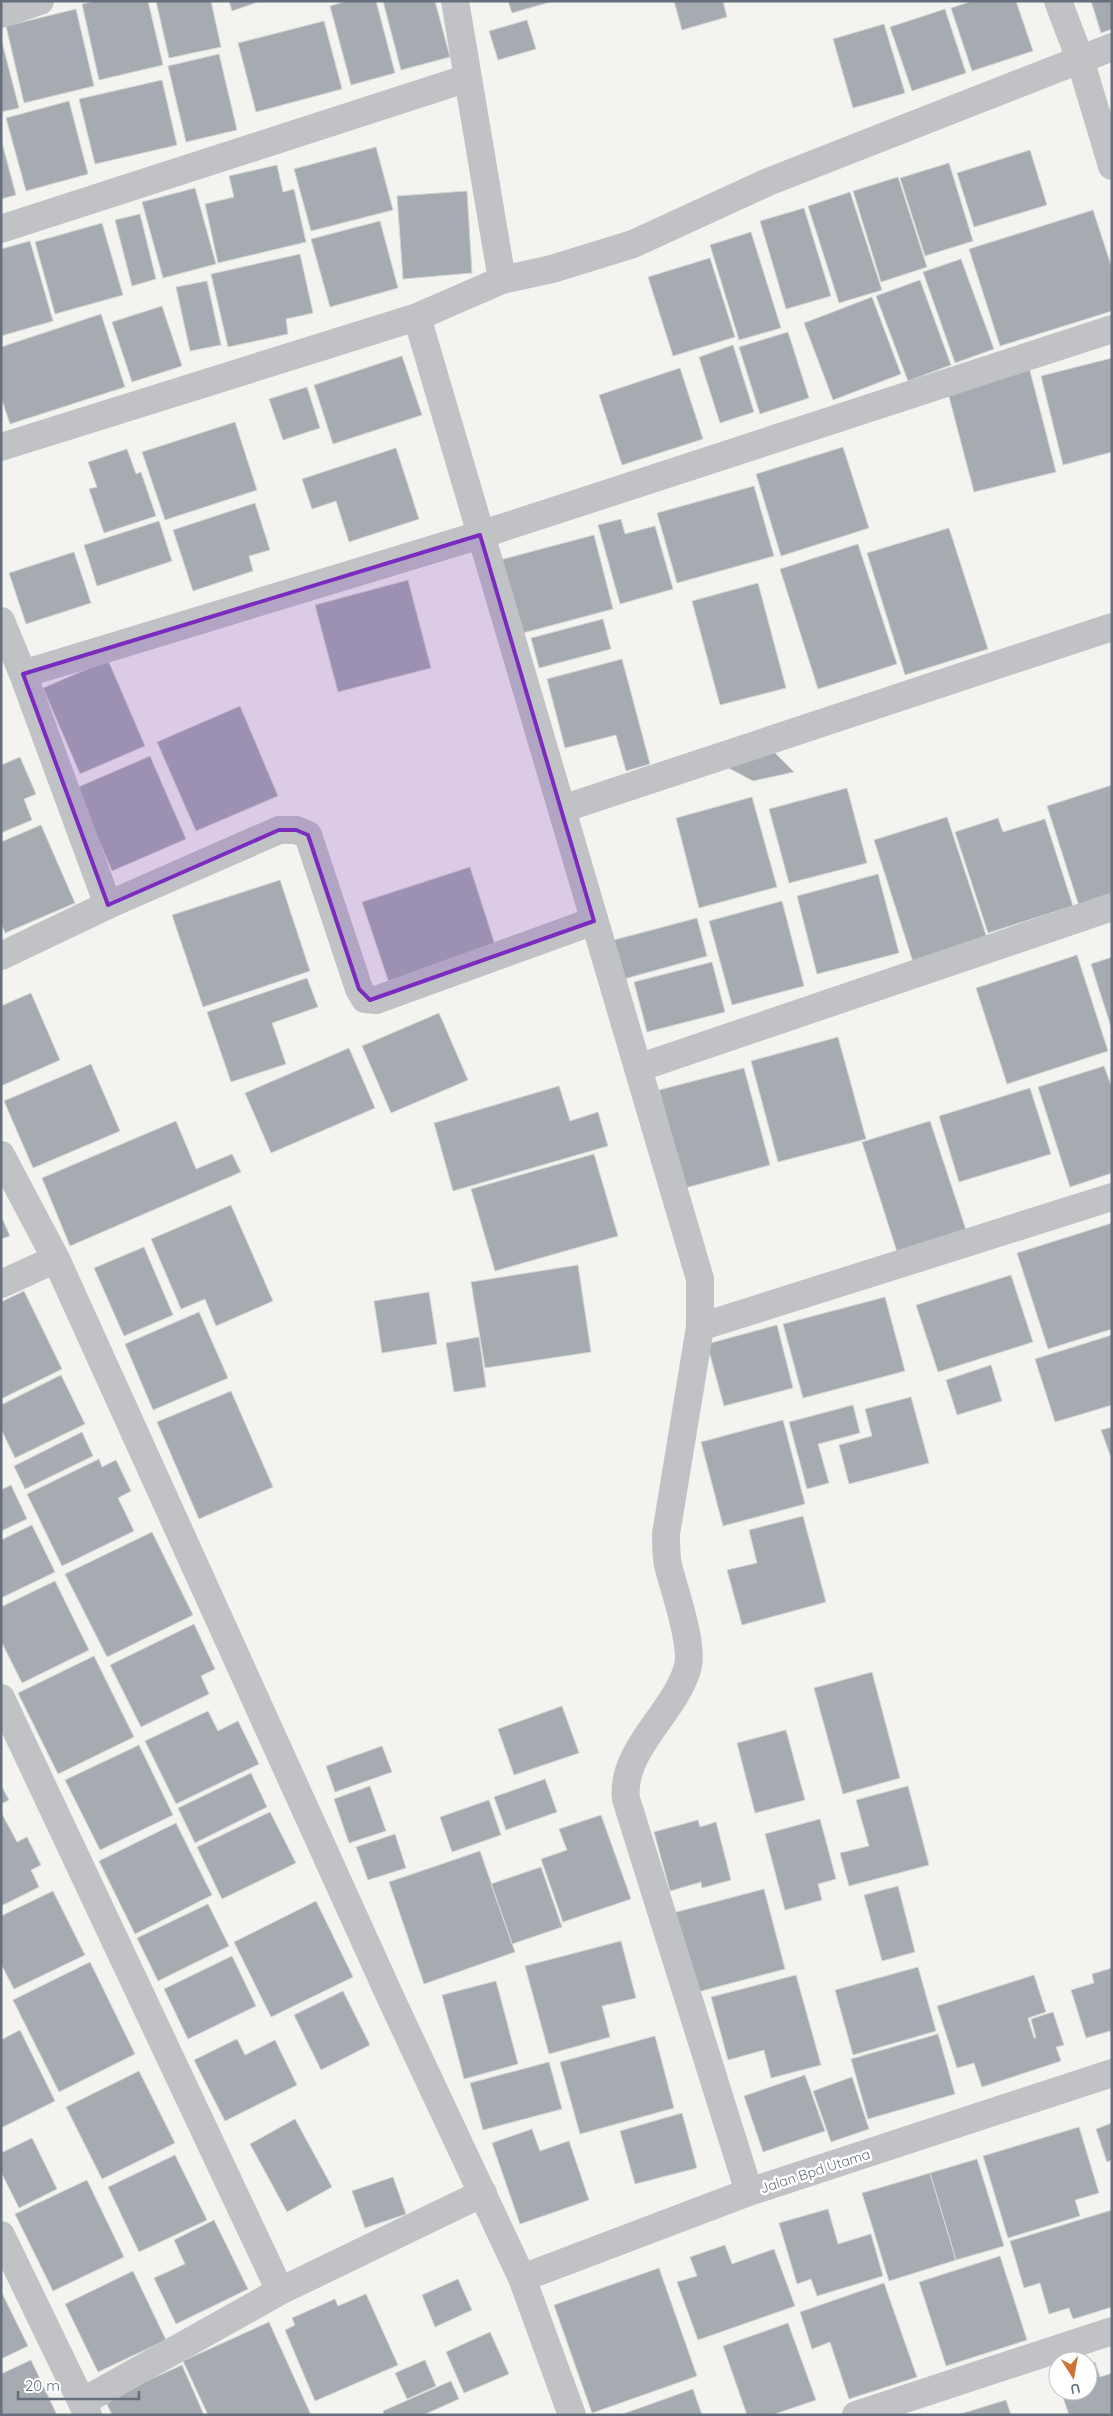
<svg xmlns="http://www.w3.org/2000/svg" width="1113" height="2416" font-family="Quicksand,sans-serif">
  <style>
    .building { fill: #a6abb1; stroke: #d4d5d3 }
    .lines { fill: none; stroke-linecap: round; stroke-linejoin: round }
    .minor { stroke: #c0c2c5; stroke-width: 28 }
    .marked { fill: #7b2cbf; fill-opacity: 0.2; stroke: #7b2cbf; stroke-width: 4; stroke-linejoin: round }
    .labels { text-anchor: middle; stroke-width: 5; stroke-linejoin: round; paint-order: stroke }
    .street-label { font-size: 14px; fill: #666f7d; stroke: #fff }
  </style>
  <rect width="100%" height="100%" fill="#f3f3f0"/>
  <path class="building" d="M95 1H148L163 65 99 80 82 4Z
    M156 1H211L221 47 169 58Z
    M229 1H261L232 11Z
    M347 1H376L395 73 351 85 330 6Z
    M383 1H435L450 57 401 70Z
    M508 1H554L512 13Z
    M674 1H723L727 17 682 30Z
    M972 1H1016L1033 51 972 71 951 8Z
    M1091 1H1112V29L1101 33Z
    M76 9 94 86 24 103 6 26Z
    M945 9 966 73 912 91 890 27Z
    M527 20 536 49 498 60 489 31Z
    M324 21 342 89 256 112 238 43Z
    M884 24 905 93 853 108 833 39Z
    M1 38 19 108 1 112Z
    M219 54 237 130 186 142 168 66Z
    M162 80 177 145 95 164 79 99Z
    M69 101 88 174 26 191 6 118Z
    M1 139 16 195 1 199Z
    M376 147 393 210 311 231 294 169Z
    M1030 150 1047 205 974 227 957 173Z
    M949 163 973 241 925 256 900 178Z
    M277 165 283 192 294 189 306 242 218 263 205 204 234 197 229 176Z
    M898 177 927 267 881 282 853 191Z
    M195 188 216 264 163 278 142 202Z
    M467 191 472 273 403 279 397 196Z
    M850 192 882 290 839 303 808 206Z
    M804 208 831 296 786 309 760 221Z
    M1093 210 1112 268V311L1000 346 969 249Z
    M140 214 156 279 132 286 115 220Z
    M380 221 398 288 330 307 311 239Z
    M102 223 123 295 55 314 35 242Z
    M751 232 781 328 739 340 710 245Z
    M30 241 53 321 1 336V249Z
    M300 254 313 313 286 319 288 334 228 347 211 274Z
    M710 258 735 337 673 356 648 277Z
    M961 259 994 349 955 363 923 272Z
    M920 280 951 365 908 381 876 296Z
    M207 281 221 345 190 351 176 287Z
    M872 297 901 374 833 400 804 323Z
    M162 306 182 366 132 382 112 322Z
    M101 314 125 387 10 424 1 397V347Z
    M788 332 809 398 760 414 739 347Z
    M733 345 754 412 720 423 699 357Z
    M402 356 422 415 333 444 314 385Z
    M1112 358V452L1063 465 1041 376Z
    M1029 367 1056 472 974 492 947 389Z
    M680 368 703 439 622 465 599 395Z
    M307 387 320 428 283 440 269 399Z
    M235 422 257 490 165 520 142 452Z
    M843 447 869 528 781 556 756 474Z
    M396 448 419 519 349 542 336 501 312 509 302 479Z
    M127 449 136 474 141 472 156 516 104 533 89 489 97 487 88 462Z
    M754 486 774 556 677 583 657 513Z
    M255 503 270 550 249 556 253 571 193 591 173 530Z
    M621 519 625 534 655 526 673 589 620 604 598 525Z
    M159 521 172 561 97 586 84 545Z
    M949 528 988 649 905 675 867 553Z
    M594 535 613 609 519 634 500 560Z
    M858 544 897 664 818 689 780 569Z
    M74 552 91 603 26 624 9 573Z
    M408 580 431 668 338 692 315 605Z
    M758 583 786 688 720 705 692 601Z
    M603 619 611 649 539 668 531 638Z
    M622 659 650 764 626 771 616 735 565 748 547 679Z
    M108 660 145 746 80 774 43 688Z
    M240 706 278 796 196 831 157 742Z
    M772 750 794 772 753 781 725 766Z
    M150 756 186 839 112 871 76 788Z
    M20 757 36 794 24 799 32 820 1 833V765Z
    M1112 785V895L1079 906 1047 806Z
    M847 788 867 863 789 883 769 809Z
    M752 797 777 887 699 908 676 818Z
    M947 817 988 941 914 965 874 840Z
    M998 818 1003 832 1045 819 1073 906 988 933 955 832Z
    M41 825 75 903 5 933 1 923V842Z
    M470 867 496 948 389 983 362 902Z
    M878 874 899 953 817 974 797 896Z
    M280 880 310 971 203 1007 172 915Z
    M782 901 804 986 732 1005 709 921Z
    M697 918 707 956 624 979 614 940Z
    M1077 955 1108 1051 1007 1084 976 988Z
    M1112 957V1030L1091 964Z
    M712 962 725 1012 647 1032 634 982Z
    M307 978 318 1007 272 1023 286 1064 231 1082 207 1012Z
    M31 993 60 1060 1 1086V1006Z
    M439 1013 468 1080 391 1113 362 1046Z
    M838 1037 866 1139 778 1162 751 1061Z
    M349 1048 375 1108 271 1153 245 1093Z
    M91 1064 120 1131 33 1168 4 1101Z
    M1104 1066 1112 1088V1173L1070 1187 1038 1087Z
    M744 1068 770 1165 685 1188 659 1090Z
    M559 1086 570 1121 598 1112 608 1146 453 1191 434 1123Z
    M1030 1088 1051 1154 959 1182 939 1116Z
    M176 1121 196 1169 232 1154 241 1172 70 1246 42 1178Z
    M930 1121 967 1233 898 1255 862 1142Z
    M594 1154 618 1236 495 1271 471 1189Z
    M231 1205 273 1301 216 1326 205 1299 181 1309 151 1239Z
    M1 1216 10 1236 1 1239Z
    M1112 1223V1329L1048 1349 1017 1253Z
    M144 1247 173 1315 124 1336 94 1268Z
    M578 1265 591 1352 485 1368 471 1282Z
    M1011 1275 1033 1342 938 1372 916 1305Z
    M24 1291 62 1369 1 1399V1302Z
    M429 1292 437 1344 382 1353 374 1301Z
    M885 1297 905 1371 803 1398 783 1324Z
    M199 1312 228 1378 153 1410 125 1344Z
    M777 1325 793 1388 724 1406 707 1344Z
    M1112 1335V1405L1055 1422 1035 1359Z
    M479 1337 486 1387 454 1392 446 1343Z
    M991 1365 1002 1401 957 1415 946 1380Z
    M61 1375 85 1424 15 1458 1 1429V1405Z
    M231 1391 273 1487 199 1519 157 1422Z
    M911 1397 929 1463 849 1484 839 1445 872 1436 865 1409Z
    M853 1405 860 1433 818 1444 829 1483 807 1489 789 1422Z
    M783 1420 805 1504 723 1526 701 1442Z
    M1112 1427V1460L1101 1430Z
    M82 1432 93 1456 25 1489 14 1466Z
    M99 1459 102 1467 116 1460 131 1491 118 1498 134 1531 62 1566 27 1494Z
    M11 1485 27 1519 1 1531V1490Z
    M803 1516 826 1602 742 1625 727 1570 757 1563 749 1530Z
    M32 1525 55 1572 1 1598V1540Z
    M152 1532 193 1615 107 1657 65 1574Z
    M55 1581 89 1650 22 1683 1 1641V1607Z
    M194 1624 215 1669 201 1676 209 1694 141 1727 110 1665Z
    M94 1656 134 1737 58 1774 18 1693Z
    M872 1672 900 1778 843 1794 814 1688Z
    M562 1706 579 1753 514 1775 498 1729Z
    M208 1711 218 1731 238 1721 259 1764 176 1804 145 1741Z
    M786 1730 805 1800 755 1813 737 1743Z
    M139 1745 173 1815 100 1850 65 1780Z
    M382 1746 392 1772 335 1792 326 1766Z
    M251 1773 267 1807 195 1843 178 1808Z
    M545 1779 557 1812 506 1830 494 1797Z
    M1 1785 9 1800 1 1804Z
    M370 1786 386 1831 349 1843 334 1799Z
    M908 1786 929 1865 849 1886 840 1853 869 1846 856 1800Z
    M489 1800 501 1835 452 1852 440 1817Z
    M1 1812 17 1842 27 1837 41 1865 31 1870 39 1887 1 1906Z
    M270 1812 296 1863 222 1899 197 1847Z
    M601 1815 631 1899 563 1922 541 1859 567 1850 559 1829Z
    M820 1819 836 1879 818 1884 822 1900 785 1910 765 1834Z
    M698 1820 700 1827 716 1822 731 1880 702 1888 701 1882 670 1891 654 1832Z
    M176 1823 212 1895 135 1934 99 1861Z
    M395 1834 406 1868 368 1880 356 1847Z
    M480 1851 515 1952 424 1984 389 1882Z
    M541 1867 562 1927 512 1944 491 1884Z
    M898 1886 915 1952 882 1961 864 1895Z
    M764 1889 785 1969 694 1993 673 1913Z
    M53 1891 85 1955 14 1989 1 1964V1916Z
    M316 1901 353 1977 271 2017 234 1942Z
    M208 1904 229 1946 158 1981 137 1938Z
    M621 1941 636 1998 602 2006 610 2037 549 2054 525 1966Z
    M232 1956 256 2006 188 2039 164 1989Z
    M90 1962 135 2054 59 2092 13 2000Z
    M918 1967 936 2031 853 2055 835 1990Z
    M1112 1968V2037L1110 2031 1086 2038 1071 1990 1094 1983 1092 1974Z
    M796 1975 821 2065 771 2078 764 2050 728 2060 711 1997Z
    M1034 1975 1046 2012 1028 2018 1034 2038H1036L1031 2019 1053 2012 1064 2045 1056 2047 1061 2061 982 2087 974 2063 957 2068 937 2006Z
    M496 1981 518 2064 464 2079 442 1995Z
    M343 1991 370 2045 321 2070 294 2015Z
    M20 2030 55 2101 1 2128V2040Z
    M938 2034 955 2094 868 2119 851 2059Z
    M655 2036 674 2108 580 2134 560 2062Z
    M237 2039 245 2055 275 2040 297 2085 225 2121 194 2060Z
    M549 2062 562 2109 483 2130 470 2083Z
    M139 2071 175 2143 102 2179 66 2107Z
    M805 2075 825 2131 763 2152 744 2096Z
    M852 2077 869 2129 831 2142 813 2091Z
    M682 2113 697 2168 635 2184 620 2131Z
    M295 2119 332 2187 287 2212 250 2144Z
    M1112 2123V2160L1107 2162 1096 2129Z
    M1079 2127 1099 2193 1075 2200 1080 2216 1008 2238 983 2156Z
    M532 2129 540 2151 569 2141 589 2200 520 2224 492 2143Z
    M32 2138 57 2189 19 2208 1 2172V2153Z
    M175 2155 207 2220 139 2252 108 2187Z
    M977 2159 1004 2246 956 2260 930 2173Z
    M930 2173 956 2260 889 2281 862 2193Z
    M393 2177 406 2214 365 2228 352 2191Z
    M87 2180 124 2257 53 2291 15 2214Z
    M828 2209 838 2244 871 2234 883 2276 817 2296 811 2279 797 2284 779 2223Z
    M1112 2210V2307L1073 2319 1069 2308 1049 2314 1040 2283 1024 2288 1010 2241Z
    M214 2220 248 2289 176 2324 154 2278 185 2264 174 2240Z
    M725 2245 732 2264 774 2249 795 2306 698 2340 677 2282 697 2276 690 2257Z
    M1000 2256 1027 2340 946 2366 919 2282Z
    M659 2268 697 2376 592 2413 554 2305Z
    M133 2271 166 2340 98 2372 65 2304Z
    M458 2279 472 2310 435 2327 422 2295Z
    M884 2283 917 2377 849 2399 830 2342 812 2349 800 2312Z
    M1 2291 28 2346 1 2359Z
    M366 2294 398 2365 315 2401 285 2330 295 2325 292 2318 335 2299 338 2306Z
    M269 2322 311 2415H208L183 2361Z
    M788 2323 816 2400 772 2415H747L723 2346Z
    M490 2332 509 2374 464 2393 446 2352Z
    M31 2360 57 2415H1V2374Z
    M425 2360 436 2386 407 2399 395 2373Z
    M1095 2362 1100 2377 1112 2373V2415H1069L1061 2391H1088V2365Z
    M182 2365 204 2415H112L105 2400Z
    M451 2381 459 2399 423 2415H384L383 2411Z
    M693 2389 702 2415H620Z
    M1006 2400 1011 2415H957Z"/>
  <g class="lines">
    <path class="minor" d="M455 1 502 280
      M1058 1 1080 59 1112 166
      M1 14 40 1
      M1 229 468 78
      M417 317 700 1279V1327L666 1534C666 1544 666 1555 668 1565 674 1590 693 1642 688 1666 677 1711 620 1750 626 1799L749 2192
      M1 447 417 317 502 280 552 269 633 244 768 182 1112 47
      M1 621 23 674 108 905
      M23 674 480 535 1112 329
      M562 809 1112 627
      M1 956 108 905 279 830H296L308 835 359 989 365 999 376 1000 594 921
      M638 1068 1112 907
      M1 1155 56 1259 393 2003 522 2278 572 2415
      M1 1284 56 1259
      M700 1327 1112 1197
      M1 1698 280 2291
      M1 2235 88 2415
      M522 2278 749 2192 1112 2073
      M82 2402 280 2291 483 2193
      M856 2415 1112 2331"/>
  </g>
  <path class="marked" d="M480 535 594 921 370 1000 359 989 308 835 296 830H279L108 905 23 674Z"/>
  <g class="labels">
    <g class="street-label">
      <text transform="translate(815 2171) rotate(-18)" y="5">Jalan Bpd Utama</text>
    </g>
  </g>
  <rect width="1113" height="2416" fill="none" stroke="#666f7d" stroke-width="5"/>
  <g transform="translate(1073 2376) rotate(169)"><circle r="24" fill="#ffffff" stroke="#c2c5cb"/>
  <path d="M0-4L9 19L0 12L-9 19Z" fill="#cc7437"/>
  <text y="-8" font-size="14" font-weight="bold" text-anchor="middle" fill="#666f7d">U</text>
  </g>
  <path d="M18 2391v8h121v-8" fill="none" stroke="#666f7d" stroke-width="2.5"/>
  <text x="25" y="2391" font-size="15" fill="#666f7d" stroke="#ffffff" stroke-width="4" paint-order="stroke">20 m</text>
</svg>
